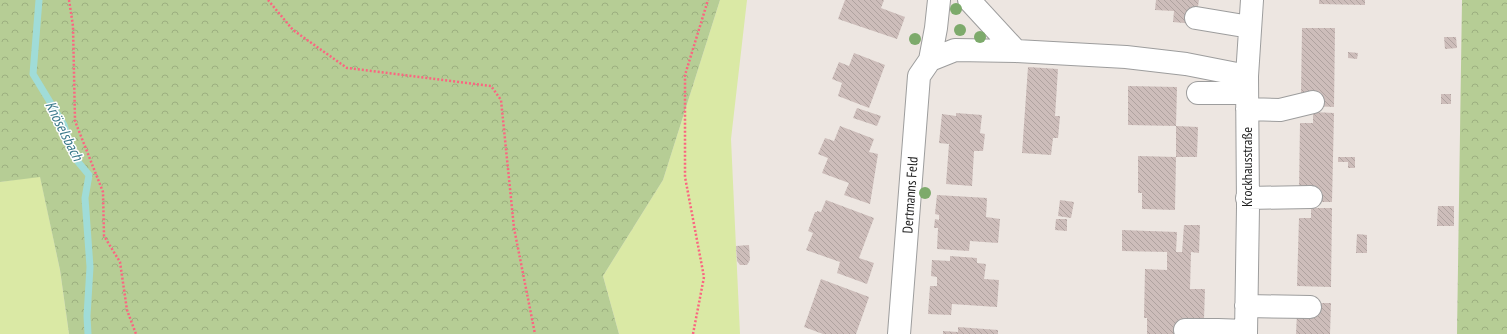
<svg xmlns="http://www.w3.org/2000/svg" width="1507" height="334" font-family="'PT Sans Narrow',sans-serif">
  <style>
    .grass { fill: #dae9a5 }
    .forest { fill: url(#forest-crowns) }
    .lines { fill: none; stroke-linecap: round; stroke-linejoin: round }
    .stream { stroke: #a0dcd8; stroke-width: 7 }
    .building { fill: url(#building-back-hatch) }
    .minor-casing { stroke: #9d9d9d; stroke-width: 24 }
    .path { stroke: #fb6580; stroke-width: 2.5; stroke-dasharray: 2 2; stroke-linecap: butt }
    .minor { stroke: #fff; stroke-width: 22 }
    .tree { fill: #7daa6b }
    .labels { text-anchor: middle; stroke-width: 3; stroke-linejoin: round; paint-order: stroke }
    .street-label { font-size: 14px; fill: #1c1c1c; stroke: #fff }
    .water-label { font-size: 15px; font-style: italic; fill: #3d7b8c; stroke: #fff }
  </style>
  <defs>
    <pattern id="forest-crowns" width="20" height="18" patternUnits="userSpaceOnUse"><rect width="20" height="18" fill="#b6cd95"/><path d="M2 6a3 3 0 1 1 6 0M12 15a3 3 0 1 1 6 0" fill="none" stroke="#9caf80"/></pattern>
    <pattern id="building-back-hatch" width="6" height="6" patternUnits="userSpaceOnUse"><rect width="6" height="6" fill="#cdbdba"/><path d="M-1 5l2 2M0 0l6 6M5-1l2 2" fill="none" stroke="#afa29f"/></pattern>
  </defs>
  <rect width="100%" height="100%" fill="#ede6e1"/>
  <path class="grass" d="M720 0H747L731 139 740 334H619L603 276 663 180Z
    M40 176 60 270 69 334H0V182Z"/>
  <path class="forest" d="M0 0H720L663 180 603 276 619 334H69L60 270 40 177 0 182Z
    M1462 0H1507V334H1457Z"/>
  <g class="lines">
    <path class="stream" d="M39 0 33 74 64 125 74 157 89 175 85 198 90 267 87 316 88 334"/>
  </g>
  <path class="building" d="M845 0H884L881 8 905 17 897 39 838 19Z
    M1156 0H1199L1195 24 1173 22 1174 11 1155 10Z
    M1319 0H1365V5L1319 4Z
    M1302 28H1335L1334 107 1313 106 1301 96Z
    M1444 37H1456L1457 48 1445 49Z
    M1348 52 1358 53 1357 59 1348 58Z
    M854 53 885 65 869 108 838 96 842 83 832 79 839 62 849 66Z
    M1028 67 1058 69 1055 116H1060L1058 138H1053L1051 155 1022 153Z
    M1128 86 1177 87 1176 126 1198 127 1197 157H1176V126L1128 125Z
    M1441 94H1451V104H1441Z
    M857 108 881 116 877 126 853 118Z
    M1313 112 1334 113 1332 202H1311L1299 191 1300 123H1313Z
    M956 113 982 115 980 133 985 134 983 151H974L972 186 946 184 949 144 939 143 942 114 956 116Z
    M840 126 874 139 869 152 878 154 870 204 844 195 849 183 822 173 828 158 818 154 825 138 834 141Z
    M1138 156 1176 157 1175 210 1142 209V193H1138Z
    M1338 157H1355V168H1348V162H1338Z
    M937 195 987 198 986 217 1000 219 998 243 970 241 969 251 937 249 938 228H934L935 219 939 220V215L935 214Z
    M826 200 874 218 859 258 874 263 867 284 837 273 840 262 806 250 813 233 808 231 815 212H817V211L821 212Z
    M1060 200 1074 202 1071 218 1058 216Z
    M1438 206H1454V226H1437Z
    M1311 208H1332L1331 287 1297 286 1299 218H1311Z
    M1056 219H1067V231L1055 230Z
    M1184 225H1200L1199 253 1191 252 1190 289H1205L1204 319H1186L1185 334H1147V318H1144L1145 269 1167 270V252L1122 251V230L1177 232 1176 252H1182Z
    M1357 234 1367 235V253H1356Z
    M749 245 750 260 747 265H740L737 261 736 246Z
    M950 256 977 258V263L986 264 984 279 999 280 997 307 952 304 951 315 928 314 930 286H937V277L931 276 932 260 950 261Z
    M821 279 869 297 856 334H823L804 327Z
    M1310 303H1331L1330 334H1296L1297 313Z
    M958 327 998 330V334H943V331L958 332Z"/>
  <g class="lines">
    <defs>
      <path id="minor" d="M969 0 1016 51 1126 57 1186 64 1247 76
        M1196 18 1250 27
        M930 60 955 50 1016 51
        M1198 93H1247
        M1247 109 1280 110 1313 102
        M1247 198 1311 197
        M1246 306 1310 307
        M1185 330H1218L1246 331
        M899 334 919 76 930 60 936 28 939 0
        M1246 334 1248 207 1247 76 1252 0"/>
    </defs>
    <use href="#minor" class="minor-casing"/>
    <path class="path" d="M69 0 73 26 75 121 103 192 104 236 120 262 127 310 136 334
      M268 0 293 30 347 68 491 86 501 100 514 228 535 334
      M693 334 704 277 685 177V75L708 0"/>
    <use href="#minor" class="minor"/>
  </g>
  <g class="tree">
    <circle cx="956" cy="9" r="6"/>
    <circle cx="960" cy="30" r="6"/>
    <circle cx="980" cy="37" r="6"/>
    <circle cx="915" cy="39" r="6"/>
    <circle cx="925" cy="193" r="6"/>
  </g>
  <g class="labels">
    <g class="street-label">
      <text transform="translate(1247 167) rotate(-90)" y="5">Krockhausstraße</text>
      <text transform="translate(910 195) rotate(-86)" y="5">Dertmanns Feld</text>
    </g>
    <g class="water-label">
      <text transform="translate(64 131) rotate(63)" y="5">Knöselsbach</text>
    </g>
  </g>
</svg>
